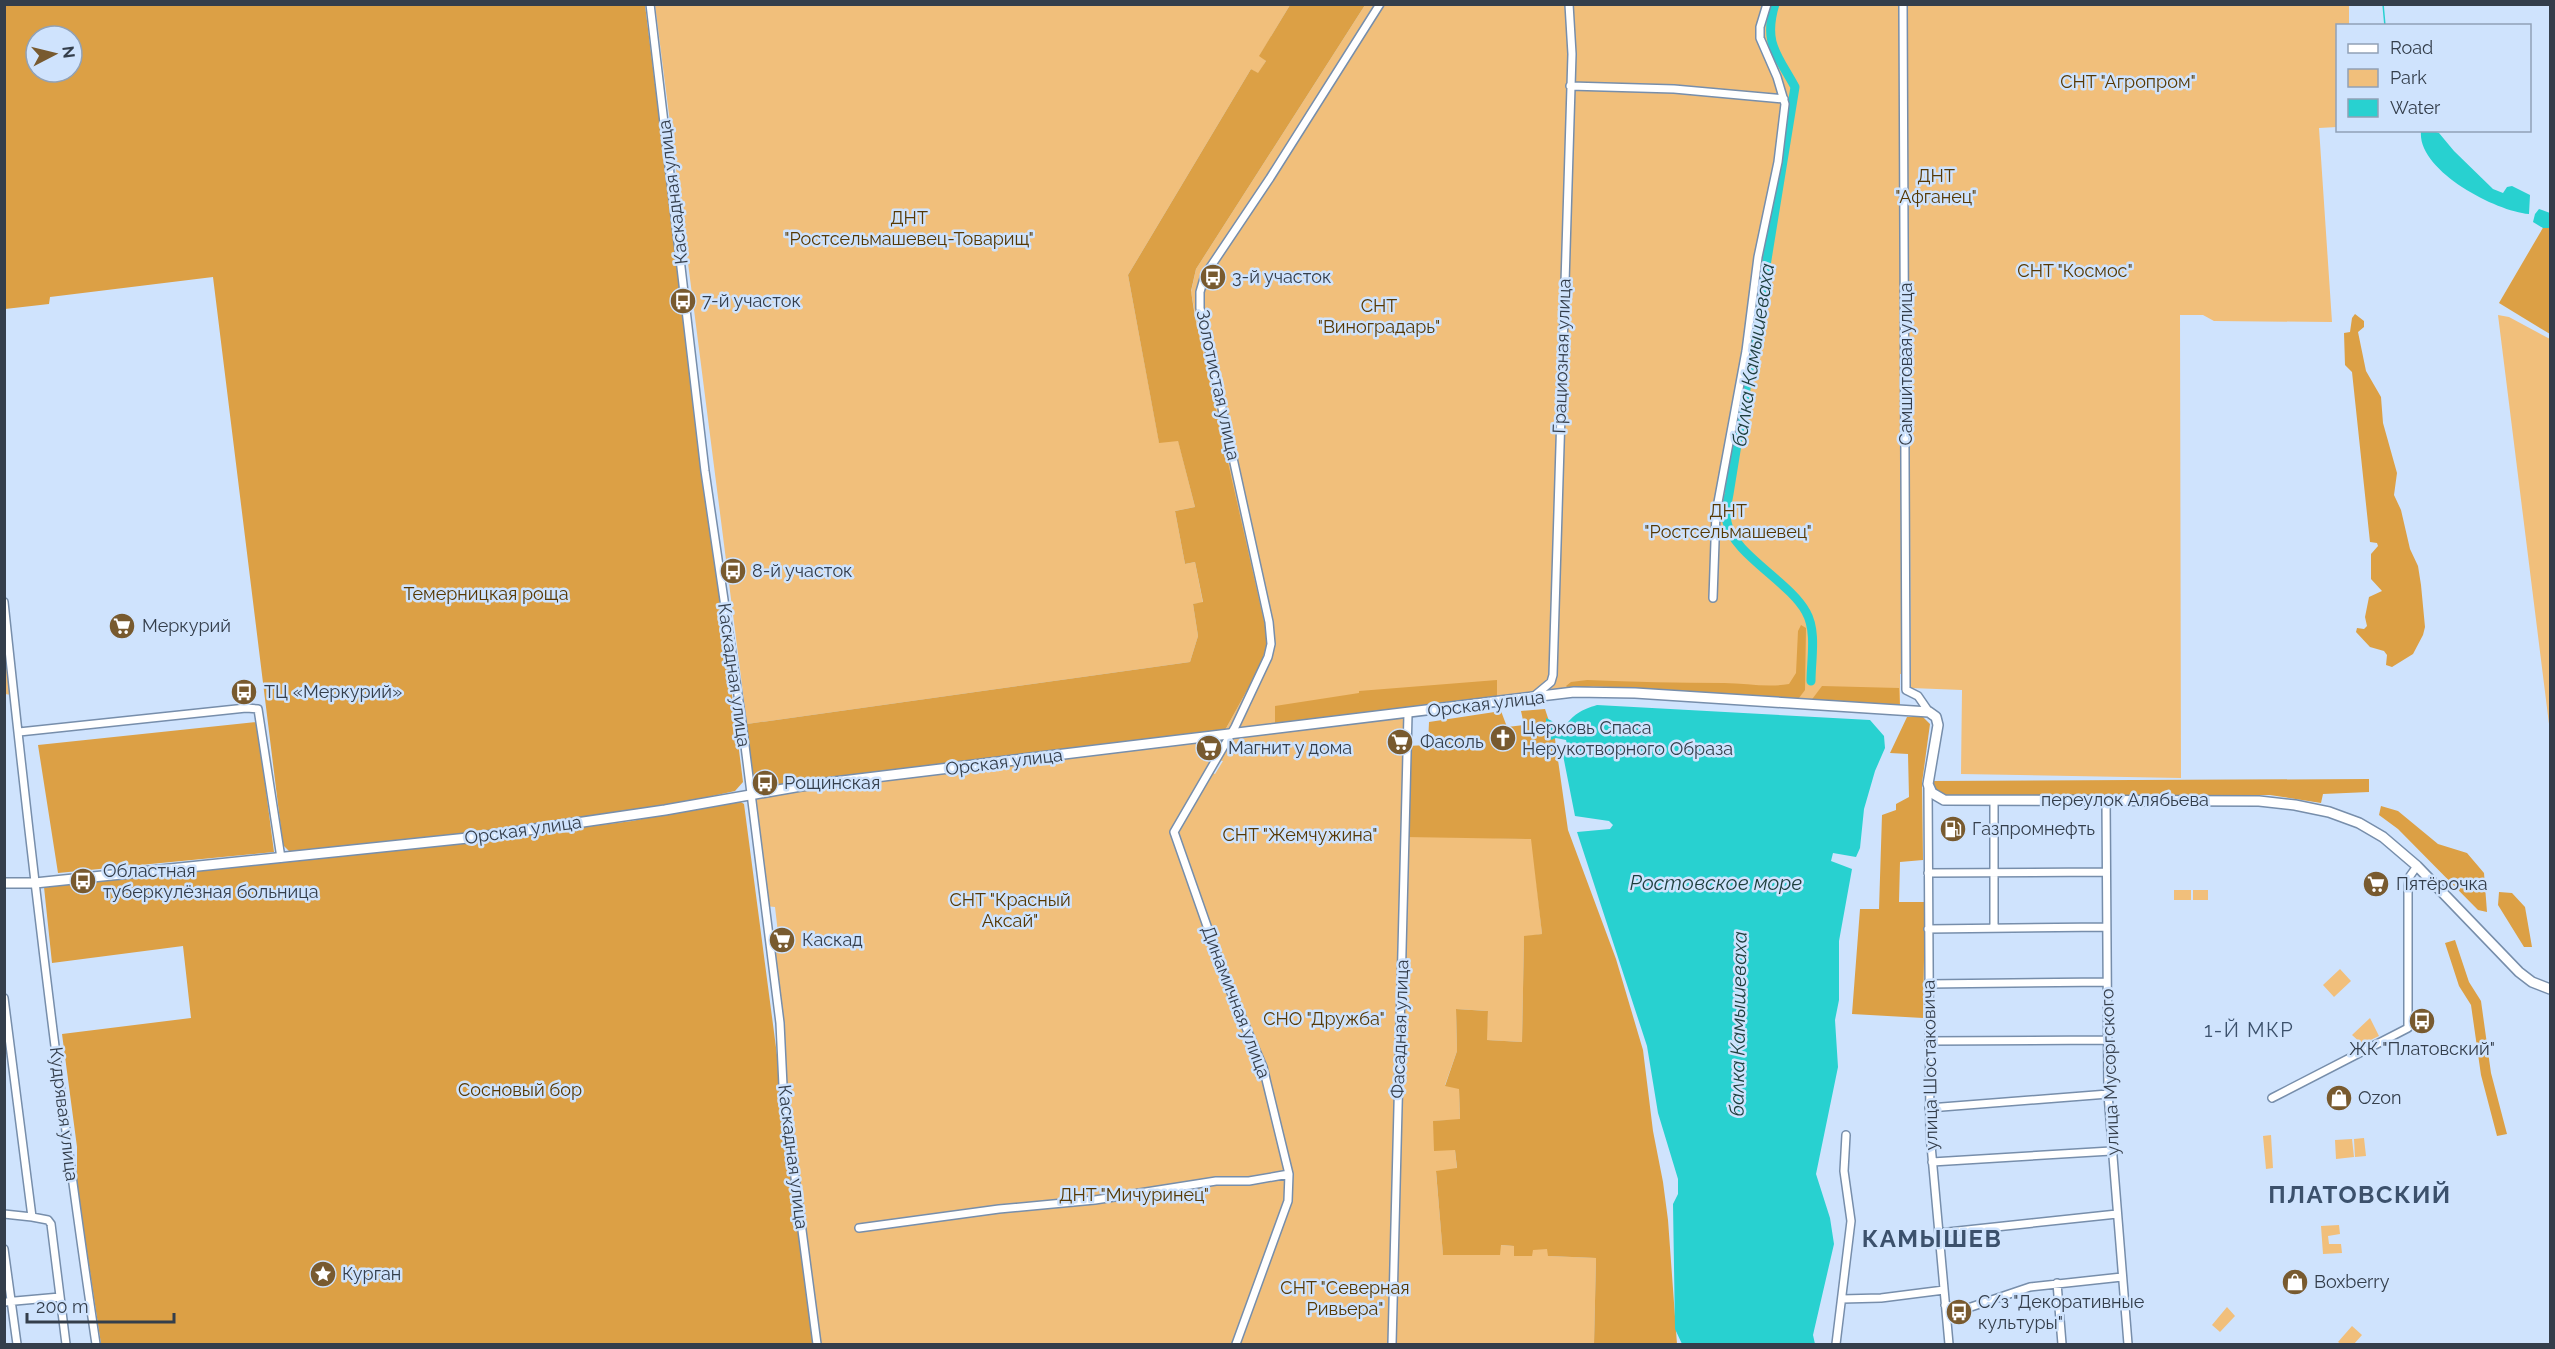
<svg xmlns="http://www.w3.org/2000/svg" width="2555" height="1349" font-family="Raleway,sans-serif">
  <style>
    .green { fill: #f1bf7b }
    .forest { fill: #dca045; fill-rule: evenodd }
    .water { fill: #28d1d0 }
    .lines { fill: none; stroke-linecap: round; stroke-linejoin: round }
    .stream { stroke: #28d1d0; stroke-width: 1.5 }
    .river { stroke: #28d1d0; stroke-width: 9 }
    .minor-casing { stroke: #778eab; stroke-width: 10 }
    .major-casing { stroke: #778eab; stroke-width: 12 }
    .minor { stroke: #fff; stroke-width: 7 }
    .major { stroke: #fff; stroke-width: 9 }
    .labels { text-anchor: middle; stroke-width: 5; stroke-linejoin: round; paint-order: stroke }
    .park-label { font-size: 18px; fill: #563803; stroke: #cfe3fd }
    .street-label { font-size: 18px; fill: #343e4b; stroke: #cfe3fd }
    .poi-label { font-size: 18px; fill: #343e4b; stroke: #cfe3fd; text-anchor: start }
    .water-label { font-size: 20px; font-style: italic; fill: #1d3d3c; stroke: #cfe3fd }
    .neighbourhood-label { font-size: 20px; letter-spacing: 1.5px; fill: #3c516c; stroke: #cfe3fd }
    .district-label { font-size: 24px; font-weight: bold; letter-spacing: 1.5px; fill: #3c516c; stroke: #cfe3fd }
  </style>
  <rect width="100%" height="100%" fill="#cfe3fd"/>
  <path class="green" d="M655 5H1290L1260 55 1266 61 1258 74 1251 69 1128 275 1159 442 1178 440 1195 507 1175 511 1185 564 1195 562 1203 603 1193 604 1198 636 1190 662 747 724Z
    M1365 5H1901L1903 659 1902 674H1900V707L1607 689 1224 732 1261 665 1191 292 1196 269Z
    M1907 5H2349V25L2338 26 2337 127 2319 128 2332 322 2214 321 2203 315H2180L2181 778 1961 774 1962 690 1911 688Z
    M2498 315 2509 317 2550 339V732Z
    M5 617 12 695 5 694Z
    M1407 716 1405 836 1532 839 1542 934 1524 937 1522 1042 1486 1040 1488 1011 1456 1009 1457 1051 1445 1085 1459 1088 1460 1120 1433 1121 1455 1150 1457 1169 1436 1172 1443 1254 1500 1255V1245L1515 1246 1514 1256 1533 1249H1548V1256L1596 1258 1594 1344H819L767 935 778 933 775 907 765 906 752 801 760 795 1226 735 1208 771 1215 774 1223 761 1218 760 1227 743H1231V738Z
    M2174 890H2191V900H2174Z
    M2193 890H2208V900H2193Z
    M2340 969 2351 981 2334 997 2323 985Z
    M2370 1018 2379 1036 2362 1044 2352 1035Z
    M2271 1135 2273 1168 2266 1169 2263 1136Z
    M2364 1138 2366 1156 2355 1157 2354 1139Z
    M2352 1139 2354 1157 2336 1159 2335 1140Z
    M2339 1225 2340 1234 2328 1236 2329 1244H2341L2342 1253 2323 1254 2321 1226Z
    M2227 1307 2235 1316 2220 1332 2212 1325Z
    M2352 1326 2362 1335 2354 1344H2341L2338 1342Z"/>
  <path class="forest" d="M4 5H645L743 782 735 791C590 825 440 838 292 854L283 845 213 277 50 297 49 304 5 309ZM36 36H72V72H36Z
    M1290 5H1365L1196 269 1191 291 1195 317 1268 639 1261 665 1224 732 764 789C744 777 748 745 747 724L1190 662 1198 636 1193 604 1203 602 1195 562 1185 564 1175 511 1195 507 1178 441 1159 443 1128 275 1251 69 1258 73 1266 61 1259 56Z
    M2544 226 2550 228V334L2499 303Z
    M2355 314 2364 321V327L2358 332 2366 371 2381 397 2383 423 2397 473 2394 495 2401 510 2410 549 2418 566 2421 585 2425 627 2423 635 2413 654 2392 667 2386 665 2387 655 2384 651 2370 647 2356 632 2357 628 2364 629 2367 626 2365 617 2369 597 2382 591 2371 579V554L2378 546 2377 543 2370 542 2352 372 2345 365 2344 333 2350 332 2352 318Z
    M1801 625 1806 628 1805 690 1799 698 1593 686 1569 689 1566 686 1571 682 1587 680C1633 682 1678 683 1724 683 1746 683 1767 688 1789 684L1796 673 1798 631Z
    M1497 680V701L1275 726V706L1359 693V691Z
    M1822 686 1899 688 1900 707 1810 702Z
    M1545 709 1555 739 1568 830 1616 959 1643 1050 1653 1131 1663 1182 1668 1220 1677 1344H1594L1596 1258 1548 1256 1547 1249 1533 1250 1532 1256H1514V1246L1501 1245 1500 1255H1443L1436 1171 1457 1168 1455 1150 1434 1151 1433 1121 1460 1119 1459 1089 1445 1086 1457 1051 1456 1009 1488 1011 1487 1040 1522 1042 1524 936 1542 934 1531 839 1405 837 1407 746 1428 745 1429 722 1501 711 1507 727 1524 725 1521 711Z
    M1907 717H1923L1930 724 1922 783 1923 860 1900 862 1899 902H1925L1923 1018 1852 1014 1860 909H1879L1882 815 1896 810V804L1909 797 1908 754 1890 753Z
    M257 722 274 852 58 873 38 745Z
    M2369 779V792L2323 794 2321 803 2270 795H1941L1934 788 1933 781Z
    M736 799 744 804 815 1344H101L77 1186V1147L62 1034 191 1018 183 946 52 963 44 887 545 832 632 821Z
    M2381 806 2398 811 2438 844 2467 853 2484 873 2487 912 2478 910 2398 829 2379 815Z
    M2499 892 2512 893 2525 907 2532 947H2524L2498 905Z
    M2455 940 2469 982 2481 1001 2491 1073 2507 1134 2497 1136 2481 1075 2471 1005 2459 986 2445 943Z"/>
  <path class="water" d="M2421 131H2433L2439 133 2454 151 2493 189 2503 193 2507 187 2512 186 2530 195 2529 214C2495 211 2417 170 2421 131Z
    M2539 209 2550 213V228H2543L2533 222 2535 214Z
    M1597 705 1870 720 1884 736 1885 748 1875 771 1864 809 1860 848 1856 857 1833 853 1831 861 1852 869 1839 941V1000L1835 1020 1838 1067 1816 1174 1830 1218 1834 1244 1813 1335 1815 1344H1682L1675 1329 1673 1204 1678 1194V1179L1658 1113 1647 1046 1577 832 1610 829 1613 825 1609 821 1575 816 1563 755 1567 744 1566 740 1556 738 1551 740 1546 731V718L1552 721 1556 728H1564C1573 714 1581 710 1597 705Z"/>
  <g class="lines">
    <path class="stream" d="M2383 4 2385 26"/>
    <path class="river" d="M1775 4C1763 43 1777 54 1795 87L1729 494C1727 503 1725 513 1727 522 1732 553 1790 582 1806 612 1817 631 1811 660 1811 681"/>
    <defs>
      <path id="minor" d="M650 4 705 471 742 722 780 1023 783 1086 817 1344
        M1903 4 1906 690 1918 696 1929 712
        M1570 86 1674 89 1784 99
        M1713 598 1716 513 1746 351 1758 257 1778 162 1785 104 1777 77 1760 38V27L1767 4
        M4 602C30 850 59 1098 96 1344
        M1533 697 1551 682 1553 675 1572 54 1569 4
        M19 732 246 708 258 709 281 858
        M1928 786 1930 1134 1949 1344
        M2106 800 2108 1094 2128 1344
        M1928 873 2106 872
        M1994 928V800
        M1928 929 2106 927
        M1928 984 2107 982
        M4 998 32 1217 48 1220 51 1224 66 1344
        M1929 1041 2108 1040
        M2272 1098 2408 1028V886L2410 876 2417 866
        M1929 1108 2108 1094
        M1932 1162 2111 1151
        M4 1214 32 1217
        M859 1228 999 1209 1095 1200 1216 1181H1249L1289 1174
        M1939 1233 2117 1214
        M4 1249 17 1344
        M2057 1283 2062 1344
        M1842 1299 1881 1298 1944 1290
        M4 1302 60 1297
        M1945 1305 1968 1308 2030 1287 2122 1277
        M1236 1344 1288 1201 1289 1174 1263 1067 1227 983 1174 832 1235 727 1268 657 1271 644 1269 622 1200 308V292L1205 275 1270 178 1380 4
        M1392 1344 1408 714
        M1836 1344 1851 1221 1844 1171 1846 1135"/>
      <path id="major" d="M4 883H35L487 836 665 810 801 786 1574 692 1635 693 1929 712 1936 717 1938 725 1928 784 1932 793 1944 800 2259 801 2295 805 2329 812 2359 823 2383 837 2417 866 2519 972 2532 982 2550 989"/>
    </defs>
    <use href="#minor" class="minor-casing"/>
    <use href="#major" class="major-casing"/>
    <use href="#minor" class="minor"/>
    <use href="#major" class="major"/>
  </g>
  <defs>
    <symbol id="bus-disc" viewBox="-11 -11 22 22"><circle r="9.5" fill="#785a2f" stroke="#cfe3fd"/><path d="M-5-6H5V4H4V6H2V4H-2V6H-4V4H-5ZM-3.5-4V0h7V-4ZM-3.5 1.2v1.5H-2V1.2ZM2 1.2v1.5H3.5V1.2Z" fill="#fff"/></symbol>
    <symbol id="supermarket-disc" viewBox="-11 -11 22 22"><circle r="9.5" fill="#785a2f" stroke="#cfe3fd"/><path d="M-6-5.5h2.5l.6 2H6L4.5 2H-2.5L-4.4-4H-6ZM-1.5 3.2a1.3 1.3 0 1 0 .1 0ZM3 3.2a1.3 1.3 0 1 0 .1 0Z" fill="#fff"/></symbol>
    <symbol id="church-disc" viewBox="-11 -11 22 22"><circle r="9.5" fill="#785a2f" stroke="#cfe3fd"/><path d="M-1.2-6h2.4v3.5h3.3v2.4h-3.3V6h-2.4V-.1h-3.3v-2.4h3.3Z" fill="#fff"/></symbol>
    <symbol id="fuel-disc" viewBox="-11 -11 22 22"><circle r="9.5" fill="#785a2f" stroke="#cfe3fd"/><path d="M-5.5-6h7V0h2V4h1.3V-2.5L3-4.5l.8-.8L6-3V5H2.5V1h-1V6h-7ZM-4.2-4.7v3.2H.2V-4.7Z" fill="#fff"/></symbol>
    <symbol id="shop-disc" viewBox="-11 -11 22 22"><circle r="9.5" fill="#785a2f" stroke="#cfe3fd"/><path d="M-5-2.5h2.3a2.7 3.5 0 0 1 5.4 0H5L5.5 6h-11ZM-1.5-2.5h3a1.5 2.3 0 0 0-3 0Z" fill="#fff"/></symbol>
    <symbol id="sight-disc" viewBox="-11 -11 22 22"><circle r="9.5" fill="#785a2f" stroke="#cfe3fd"/><path d="M0-6L1.8-2.2L6-1.7L2.9 1.2L3.7 5.4L0 3.3L-3.7 5.4L-2.9 1.2L-6-1.7L-1.8-2.2Z" fill="#fff"/></symbol>
  </defs>
  <g fill-rule="evenodd">
    <use href="#bus-disc" x="1198" y="262" width="30" height="30"/>
    <use href="#bus-disc" x="668" y="286" width="30" height="30"/>
    <use href="#bus-disc" x="718" y="556" width="30" height="30"/>
    <use href="#supermarket-disc" x="107" y="611" width="30" height="30"/>
    <use href="#bus-disc" x="229" y="677" width="30" height="30"/>
    <use href="#church-disc" x="1488" y="723" width="30" height="30"/>
    <use href="#supermarket-disc" x="1385" y="727" width="30" height="30"/>
    <use href="#supermarket-disc" x="1194" y="733" width="30" height="30"/>
    <use href="#bus-disc" x="750" y="768" width="30" height="30"/>
    <use href="#fuel-disc" x="1938" y="814" width="30" height="30"/>
    <use href="#bus-disc" x="68" y="866" width="30" height="30"/>
    <use href="#supermarket-disc" x="2361" y="869" width="30" height="30"/>
    <use href="#supermarket-disc" x="767" y="925" width="30" height="30"/>
    <use href="#bus-disc" x="2407" y="1006" width="30" height="30"/>
    <use href="#shop-disc" x="2324" y="1083" width="30" height="30"/>
    <use href="#sight-disc" x="308" y="1259" width="30" height="30"/>
    <use href="#shop-disc" x="2280" y="1267" width="30" height="30"/>
    <use href="#bus-disc" x="1944" y="1297" width="30" height="30"/>
  </g>
  <g class="labels">
    <g class="park-label">
      <text x="2128" y="88">СНТ "Агропром"</text>
      <text x="1936" y="182">ДНТ<tspan x="1936" dy="21">"Афганец"</tspan></text>
      <text x="909" y="224">ДНТ<tspan x="909" dy="21">"Ростсельмашевец-Товарищ"</tspan></text>
      <text x="2075" y="277">СНТ "Космос"</text>
      <text x="1379" y="312">СНТ<tspan x="1379" dy="21">"Виноградарь"</tspan></text>
      <text x="1728" y="517">ДНТ<tspan x="1728" dy="21">"Ростсельмашевец"</tspan></text>
      <text x="486" y="600">Темерницкая роща</text>
      <text x="1300" y="841">СНТ "Жемчужина"</text>
      <text x="1010" y="906">СНТ "Красный<tspan x="1010" dy="21">Аксай"</tspan></text>
      <text x="1324" y="1025">СНО "Дружба"</text>
      <text x="520" y="1096">Сосновый бор</text>
      <text x="1134" y="1201">ДНТ "Мичуринец"</text>
      <text x="1345" y="1294">СНТ "Северная<tspan x="1345" dy="21">Ривьера"</tspan></text>
    </g>
    <g class="street-label">
      <text transform="translate(673 192) rotate(-97)" y="6">Каскадная улица</text>
      <text transform="translate(1562 356) rotate(-88)" y="6">Грациозная улица</text>
      <text transform="translate(1906 364) rotate(-90)" y="6">Самшитовая улица</text>
      <text transform="translate(1218 385) rotate(78)" y="6">Золотистая улица</text>
      <text transform="translate(734 675) rotate(82)" y="6">Каскадная улица</text>
      <text transform="translate(1486 704) rotate(-7)" y="6">Орская улица</text>
      <text transform="translate(1004 762) rotate(-7)" y="6">Орская улица</text>
      <text x="2125" y="806">переулок Алябьева</text>
      <text transform="translate(523 830) rotate(-8)" y="6">Орская улица</text>
      <text transform="translate(1236 1002) rotate(69)" y="6">Динамичная улица</text>
      <text transform="translate(1400 1029) rotate(-88)" y="6">Фасадная улица</text>
      <text transform="translate(1930 1065) rotate(-91)" y="6">улица Шостаковича</text>
      <text transform="translate(2110 1072) rotate(-92)" y="6">улица Мусоргского</text>
      <text transform="translate(64 1114) rotate(83)" y="6">Кудрявая улица</text>
      <text transform="translate(793 1157) rotate(83)" y="6">Каскадная улица</text>
    </g>
    <g class="poi-label">
      <text x="1232" y="283">3-й участок</text>
      <text x="702" y="307">7-й участок</text>
      <text x="752" y="577">8-й участок</text>
      <text x="142" y="632">Меркурий</text>
      <text x="264" y="698">ТЦ «Меркурий»</text>
      <text x="1522" y="734">Церковь Спаса<tspan x="1522" dy="21">Нерукотворного Образа</tspan></text>
      <text x="1420" y="748">Фасоль</text>
      <text x="1228" y="754">Магнит у дома</text>
      <text x="784" y="789">Рощинская</text>
      <text x="1972" y="835">Газпромнефть</text>
      <text x="103" y="877">Областная<tspan x="103" dy="21">туберкулёзная больница</tspan></text>
      <text x="2396" y="890">Пятёрочка</text>
      <text x="802" y="946">Каскад</text>
      <text x="2422" y="1055" text-anchor="middle">ЖК "Платовский"</text>
      <text x="2358" y="1104">Ozon</text>
      <text x="342" y="1280">Курган</text>
      <text x="2314" y="1288">Boxberry</text>
      <text x="1978" y="1308">С/з "Декоративные<tspan x="1978" dy="21">культуры"</tspan></text>
    </g>
    <g class="water-label">
      <text transform="translate(1753 355) rotate(-81)" y="7">балка Камышеваха</text>
      <text x="1716" y="890">Ростовское море</text>
      <text transform="translate(1738 1024) rotate(-89)" y="7">балка Камышеваха</text>
    </g>
    <g class="neighbourhood-label">
      <text x="2249" y="1037">1-Й МКР</text>
    </g>
    <g class="district-label">
      <text x="2360" y="1203">ПЛАТОВСКИЙ</text>
      <text x="1932" y="1247">КАМЫШЕВ</text>
    </g>
  </g>
  <rect width="2555" height="1349" fill="none" stroke="#343e4b" stroke-width="12"/>
  <rect x="2336" y="24" width="195" height="108" fill="#cfe3fd" stroke="#91a1b6" stroke-width="1.5"/>
  <rect x="2348" y="44" width="30" height="9" fill="#ffffff" stroke="#91a1b6" stroke-width="1.5"/>
  <text x="2390" y="54" font-size="18" fill="#343e4b">Road</text>
  <rect x="2348" y="69" width="30" height="18" fill="#f1bf7b" stroke="#91a1b6" stroke-width="1.5"/>
  <text x="2390" y="84" font-size="18" fill="#343e4b">Park</text>
  <rect x="2348" y="99" width="30" height="18" fill="#28d1d0" stroke="#91a1b6" stroke-width="1.5"/>
  <text x="2390" y="114" font-size="18" fill="#343e4b">Water</text>
  <g transform="translate(54 54) rotate(83)"><circle r="28" fill="#cfe3fd" stroke="#91a1b6" stroke-width="1.5"/>
  <path d="M0-4.5L10 22L0 15L-10 22Z" fill="#785a2f"/>
  <text y="-9" font-size="16" font-weight="bold" text-anchor="middle" fill="#343e4b">N</text>
  </g>
  <path d="M27 1313v9h147v-9" fill="none" stroke="#343e4b" stroke-width="3"/>
  <text x="36" y="1313" font-size="18" fill="#343e4b" stroke="#cfe3fd" stroke-width="4.5" paint-order="stroke">200 m</text>
</svg>
